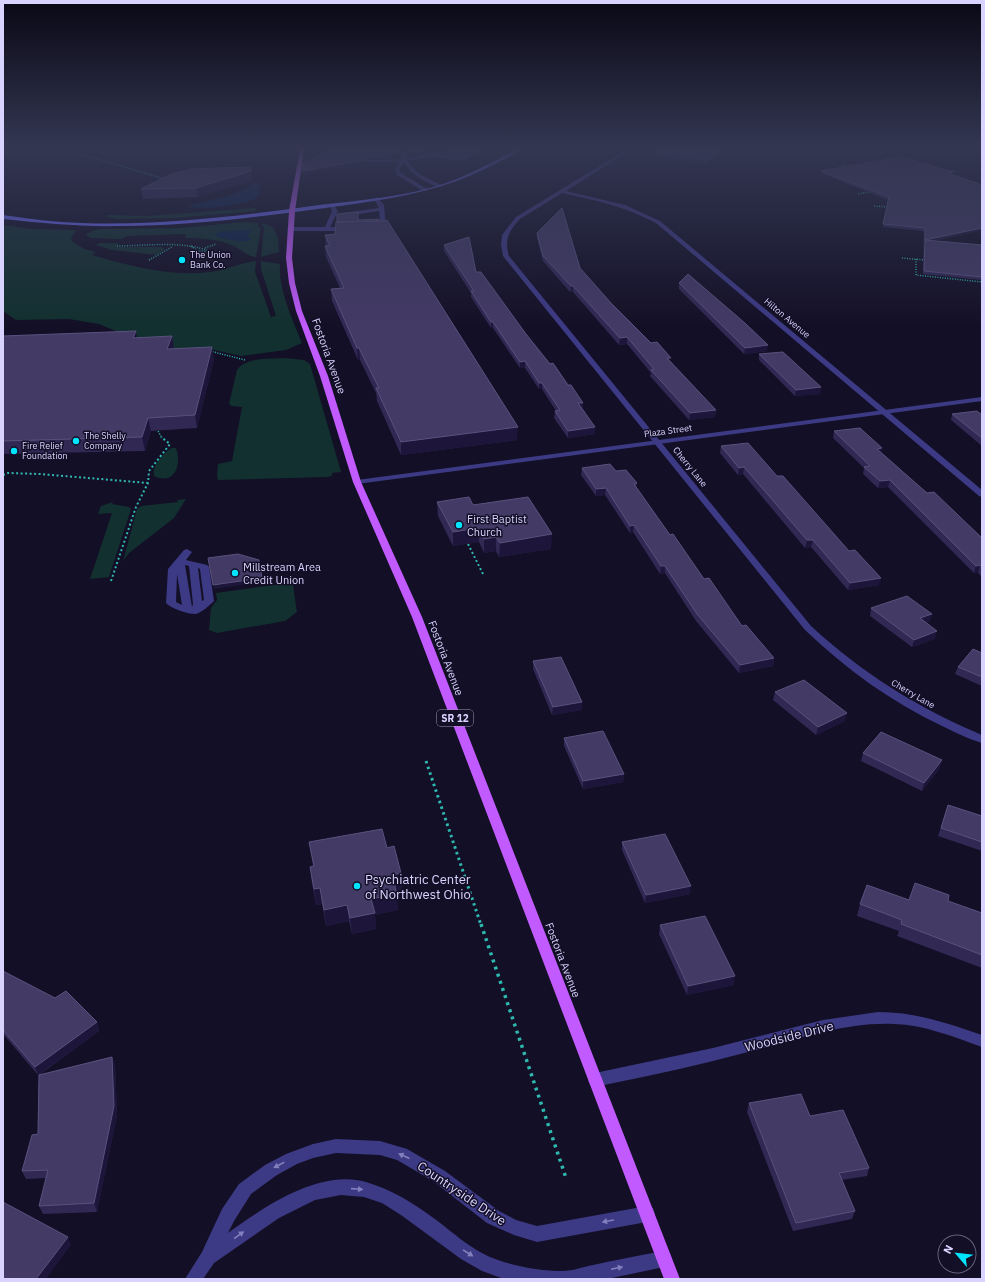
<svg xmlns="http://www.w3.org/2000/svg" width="985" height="1282" font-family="'IBM Plex Sans',sans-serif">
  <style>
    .green { fill: #12302f }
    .water { fill: #0c2248 }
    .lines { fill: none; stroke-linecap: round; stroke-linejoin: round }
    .path-far3 { stroke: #2fb8b0; stroke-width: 1.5; stroke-dasharray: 1 1.5; stroke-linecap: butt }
    .path-far2 { stroke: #2fb8b0; stroke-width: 2; stroke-dasharray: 2 2.5; stroke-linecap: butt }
    .path-far1 { stroke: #2fb8b0; stroke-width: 3; stroke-dasharray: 2.5 3.5; stroke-linecap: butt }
    .path { stroke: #2fb8b0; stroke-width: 3.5; stroke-dasharray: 3 4.5; stroke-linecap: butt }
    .service { fill: #3d3a85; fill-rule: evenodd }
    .minor { fill: #3d3a85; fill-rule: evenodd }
    .tertiary { fill: #3d3a85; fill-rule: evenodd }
    .secondary { fill: #6f6bff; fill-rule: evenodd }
    .primary { fill: #c25bff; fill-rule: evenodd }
    .wall { fill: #312854 }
    .shaded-wall { fill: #1d163a }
    .building { fill: #433a66; stroke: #5a527e }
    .oneway { fill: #837fbc }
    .poi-dot { fill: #00e5ff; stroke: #130f26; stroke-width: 1.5 }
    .labels { text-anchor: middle; stroke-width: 3; stroke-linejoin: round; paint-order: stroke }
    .far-poi-label { font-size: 9px; fill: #d9d4ff; stroke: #130f26; text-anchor: start }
    .far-street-label { font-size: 9px; fill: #d9d4ff; stroke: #130f26 }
    .shield { fill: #130f26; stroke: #9e99be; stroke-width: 1 }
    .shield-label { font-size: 10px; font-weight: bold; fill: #d9d4ff }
    .street-label { font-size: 11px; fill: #d9d4ff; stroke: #130f26 }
    .poi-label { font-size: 11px; fill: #d9d4ff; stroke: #130f26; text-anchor: start }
    .near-poi-label { font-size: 13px; fill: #d9d4ff; stroke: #130f26; text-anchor: start }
    .near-street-label { font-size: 13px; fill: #d9d4ff; stroke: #130f26 }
  </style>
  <rect width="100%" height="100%" fill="#130f26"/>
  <path class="green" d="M3 149H34L31 151 3 157Z
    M255 208 256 211 174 218 117 219 107 217V215L148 216Z
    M244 222 259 223 258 226 261 228 256 257C246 256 242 250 234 246 219 239 202 238 186 238L185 237 186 234 127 236 122 239 91 238 87 236 86 234 95 230 103 229 180 228Z
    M263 223 273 227 278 238 279 252 261 257 264 227 261 225Z
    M3 225 31 229 76 230 71 238 72 241 84 249 96 252 92 255C131 266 169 277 211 272 226 270 240 263 256 261L255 272 271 317 276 316 261 269V261L280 264C278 289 293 320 302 343L286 350 241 356 210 349 173 350 125 335 99 324 69 319 16 320 3 311Z
    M100 243H119L117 247H161L165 249 157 255 112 250 96 245Z
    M285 358 304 360 310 364 341 472 332 473V476L326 477 218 480 217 476 218 464 232 461 242 407 232 406 229 404 237 370C245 357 271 359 285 358Z
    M172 448H176C182 464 175 486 154 476 154 476 153 470 154 470 155 463 166 450 172 448Z
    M186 499 174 518 129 553 123 561 137 509 141 506 178 502 177 500Z
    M113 502 112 504 129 507 131 509 109 577 90 579 112 513 98 514 101 506Z
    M289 583 293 585 297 612 285 621 217 633 209 630 211 608 217 600 216 593Z"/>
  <path class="water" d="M255 183H259C261 188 260 194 256 198 248 205 197 211 187 206L224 197 244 190Z
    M245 230 251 231 247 236 251 238 250 240C243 243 221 239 215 235L220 232Z"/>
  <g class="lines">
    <path class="path-far3" d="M77 153 165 179
      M842 165 849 167
      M949 172 955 171
      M858 194 869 192
      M874 206 889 207
      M117 246C149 246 197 238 223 259
      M191 246 198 251 214 252
      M205 248 216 244
      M902 258 924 260
      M916 259V275L982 282
      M149 260 172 247
      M210 351 245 360
      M159 429 158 431 162 438"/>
    <path class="path-far2" d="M3 475 8 473 40 474 148 483
      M468 544 483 574
      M111 581 136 507 148 483 149 471 170 444 161 437"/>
    <path class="path-far1" d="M426 761 481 925"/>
    <path class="path" d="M481 924 566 1178"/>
    <path class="service" d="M377 197 384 205 386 230 377 231 374 229 381 227 379 211 338 217 336 215 330 227 349 228 350 229 347 231H290L287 229 290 227H325L332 211 330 205H334L338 211 336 214 379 208 374 199Z
      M187 549 192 552 186 560 207 565 209 567 214 601C210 605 201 613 196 614 187 614 172 609 166 603L168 569 184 550ZM185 565 189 566 193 604 192 607ZM198 568 200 569 204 600 202 601ZM177 574 182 605 176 602Z"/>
    <path class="minor" d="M401 149H405L407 158 452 149 432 157 408 161 416 172 441 185V187H437C424 181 411 175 404 162L399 170 401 173 427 189V191H423L397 175 395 170 399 162H368L366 161 368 160 402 159Z
      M627 149H632L566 191 625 205 660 221 982 490V497L979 496 656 223C626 207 595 200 562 193L520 219C509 230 504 240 509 256L811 626C862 673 918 708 982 735V743C968 739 955 732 942 726 891 702 846 669 805 630L503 256 501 245 502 235 516 217Z
      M699 149H709L731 153 729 154Z
      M878 1012C915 1012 947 1023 982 1035V1047C954 1037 925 1025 894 1024 846 1022 798 1039 752 1051 700 1065 648 1076 595 1087L590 1085 588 1080 590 1075 595 1073 713 1048 823 1020Z
      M336 1139 380 1141 407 1149 445 1171 499 1211 516 1220 537 1226 647 1206 653 1208 655 1214 653 1220 647 1222 537 1242 514 1235 487 1223 433 1181 397 1160 380 1155 336 1153 313 1158 297 1164 277 1175 251 1194 234 1221 228 1233C264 1207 319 1169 366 1182 390 1189 412 1202 432 1217 453 1232 473 1252 498 1260 518 1267 542 1271 563 1271 572 1271 583 1267 593 1265 616 1260 640 1255 664 1251L670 1253 672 1259 670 1265 664 1267 607 1279H504L482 1271 461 1259 401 1215 382 1203 364 1197 341 1195 315 1200 279 1218 214 1263 203 1279H185L202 1252 222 1209 239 1184 265 1165 286 1154 313 1144Z"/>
    <path class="tertiary" d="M982 397V401L357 484 353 482 357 480Z"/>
    <path class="secondary" d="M517 149H522C514 156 503 160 493 165 439 193 384 200 325 208 257 217 189 226 120 226 81 227 42 223 3 219V215C29 219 55 222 81 223 161 226 240 216 319 205 361 200 406 197 446 183 471 174 494 161 517 149Z"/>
    <path class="primary" d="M300 149H304L295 211 292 258 295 283 302 311 328 376 361 482 422 617 680 1279H664L412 617 353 482 320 376 296 311 289 283 286 258 289 211Z"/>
  </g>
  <path class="wall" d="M326 149H401L400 154 387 158 367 159 366 160V163L302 174 331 151Z
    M406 149H446L418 154 407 153Z
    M491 149 462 162 435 157V155Z
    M658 149H729L726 151 722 150 721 154 707 164 653 156 654 152Z
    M821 171 952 174 982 230 933 241 982 245V280L923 274 924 231 883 227 888 200 821 173Z
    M253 180 198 197 143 199 141 189Z
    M358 220 379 221 517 440 401 455 377 401 376 393 360 360H358L332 301 331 289 340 288 326 257 325 246H326L325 235 335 234Z
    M537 233 580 268 611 303 670 362 716 410 715 417 689 420 650 376 651 373 627 344 619 345 573 292H570L543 261 537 238Z
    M444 245 476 272 550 364 583 403V409L595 427V434L568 438 554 418 555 411H556L542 389H539L525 368H520L493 328H491L482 314 471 297V293L444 251Z
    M679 283 767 351 744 354 679 289Z
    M3 336 137 338 172 336 174 349 214 359 197 428 151 431 145 451 3 454Z
    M759 354 821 387 820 394 795 396 759 360Z
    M952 414 982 415V446L951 420Z
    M834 431 881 453 927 493 982 538V577L978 573H974L888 487 878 488 863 474 864 468 833 438Z
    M721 446 777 476 879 585 848 590 811 547 805 548 743 474 738 475 720 453Z
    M582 468 616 471 637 483 636 487 670 535 704 579 742 626 774 658 773 666 739 673 696 621 665 573 660 574 633 532 630 533 605 495 596 496 581 475Z
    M437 502 473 505 551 549 499 557 496 551 484 553 479 542 453 546 438 516Z
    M871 608 930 621 926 623 935 639 912 647 870 616Z
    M982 653V686L955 674 958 667Z
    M533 661 582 702V710L552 715 533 669Z
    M775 692 845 721 816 735 773 700Z
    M564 738 624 774 623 782 583 789 564 746Z
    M863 753 940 768 922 791 861 761Z
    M948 805 982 816V851L938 836Z
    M309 842 387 848 401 873 402 889 396 891 398 910 375 915 376 929 352 934 349 921 326 926 322 904 316 905 312 883 310 867 313 866Z
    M622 842 690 894 645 903 622 850Z
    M948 901 982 913V968L897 936 899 931 857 916 860 904Z
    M660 925 734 985 687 995 659 934Z
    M3 971 97 1022 99 1031 39 1075 112 1057 115 1065 117 1115 97 1212 43 1214 39 1206 46 1178 26 1179 22 1171 38 1134 39 1075H38L3 1034Z
    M749 1103 810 1116 869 1168 867 1176 842 1180 855 1211 852 1219 793 1231 747 1112Z"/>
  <path class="shaded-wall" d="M401 149 400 154 387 158V156Z
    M434 149H446L418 154 417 152Z
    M486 149H491L462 162V160Z
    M722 150 721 154 707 164 708 159Z
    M366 160V163L302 174V171Z
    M251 171 253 180 198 197 196 188Z
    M982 228V230L925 242V240L924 242 925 240Z
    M571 286H573V292H570Z
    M491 322H493V328H491Z
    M136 331 138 343 133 338Z
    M172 336 174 348 169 361 167 349Z
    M627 337V344L619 345 620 338Z
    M768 345 767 351 744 354 745 348Z
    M212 347 214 359 197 428 195 415Z
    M357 348H359L360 360H358Z
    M525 361V368H520V362Z
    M539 383H542V389H539Z
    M821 387 820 394 795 396 796 390Z
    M578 403H583V409L578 410Z
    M716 410 715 417 689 420 690 413Z
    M148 418 151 431 145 451 142 437Z
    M518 427 517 440 401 455V442Z
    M595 427V434L568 438V431Z
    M882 448 881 455 877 449Z
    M744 467 743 474 738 475 739 468Z
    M890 480 888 487 878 488 880 481Z
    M606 488 605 495 596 496V489Z
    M634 525 633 532 630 533V526Z
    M478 528 479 542 453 546V532Z
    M552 534 551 549 499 557 500 543Z
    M496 537V551L484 553V539Z
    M807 540H813L811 547 805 548Z
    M980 565 978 573H974L976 566Z
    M661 566H665V573L660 574Z
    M262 578V582L214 589 213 585Z
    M881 578 879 585 848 590 850 583Z
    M932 614 930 621 918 626 920 618Z
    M937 631 935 639 912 647 914 640Z
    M774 658 773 666 739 673 740 665Z
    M582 702V710L552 715 553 707Z
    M847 713 845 721 816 735 818 727Z
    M942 760 940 768 922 791 924 783Z
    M624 774 623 782 583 789V781Z
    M401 873 402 889 393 891 392 875Z
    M691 886 690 894 645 903 646 895Z
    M320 888 322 904 316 905 314 889Z
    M397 894 398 910 375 915 376 929 352 934 350 918 371 899Z
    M347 905 349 921 326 926 324 910Z
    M735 976 734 985 687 995 688 986Z
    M97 1022 99 1031 38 1075 35 1067Z
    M112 1057 115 1065 117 1115 97 1212 94 1203Z
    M68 1237 71 1245 46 1279H36Z"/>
  <path class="building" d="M330 149H400V151L387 156H367L364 158 366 160 302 171 303 163 333 150Z
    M407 149H434L417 152 407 150Z
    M451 149H486L462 160 435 155Z
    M658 149H717L722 150 708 159 654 152Z
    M900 157 953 172 948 173 982 185V187H981L982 188V228L925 240V228L883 224 889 197 821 171Z
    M251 167V171L196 188 141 189 171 174 189 170 190 169Z
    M562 208 580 268 611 303 651 343 657 342 671 358H667L716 410 690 413 651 370 654 369 627 337 620 338 573 286H571L543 256 537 233Z
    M358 212V220L379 219V221L337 222V214Z
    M387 220 518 427 401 442 376 388H379L359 348H357L331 289 344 288 325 246H330L325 235 335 234 336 222 385 221Z
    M469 237 476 272H481L526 334 550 364 553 363 568 385H571L583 403H578L595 427 568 431 555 411 560 410 542 383H539L525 361 520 362 493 322H491L482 308 471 291H474L444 245Z
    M925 240 982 245V277L924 271Z
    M688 274 746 324 768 345 745 348 679 283Z
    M136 331 133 338 172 336 167 349 212 347 195 415 148 418 142 437 3 441V336Z
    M783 352 821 387 796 390 759 354Z
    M977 411 982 415V438L952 414Z
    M860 428 882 448 877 449 927 493 934 492 982 538V567L980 565 976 566 890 480 880 481 864 467 870 466 834 431Z
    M748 443 777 476H783L849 551 855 550 881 578 850 583 813 540H807L744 467 739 468 721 446Z
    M610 464 616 471 626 470 637 483 634 484 670 535 673 534 704 579 709 578 742 626 746 625 774 658 740 665 697 614 665 566H661L634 525 630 526 606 488 596 489 582 468Z
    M469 497 473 505 528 497 552 534 500 543 496 537 484 539 478 528 453 532 437 502Z
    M238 554 259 560 262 578 213 585 208 558Z
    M907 596 932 614 920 618 937 631 914 640 871 608Z
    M973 649 982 653V677L958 667Z
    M561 657 582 702 553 707 533 661Z
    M804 680 847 713 818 727 775 692Z
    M603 731 624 774 583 781 564 738Z
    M881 732 942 760 924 783 863 753Z
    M948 805 982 816V842L941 828Z
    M382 829 387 848 394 846 401 873 392 875 397 894 371 899 375 913 350 918 347 905 324 910 320 888 314 889 310 867 314 866 309 842Z
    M665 834 691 886 646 895 622 842Z
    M915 883 949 895 948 901 982 913V955L901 924 902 920 860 904 867 885 909 900Z
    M705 916 735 976 688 986 660 925Z
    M3 971 55 998 66 991 97 1022 35 1067 3 1030Z
    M112 1057 114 1106 94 1203 39 1206 48 1170 22 1171 32 1135 38 1134 39 1075Z
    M801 1094 810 1116 843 1110 869 1168 839 1173 855 1211 796 1223 749 1103Z
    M3 1202 68 1237 36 1279H3Z"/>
  <defs><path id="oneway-solid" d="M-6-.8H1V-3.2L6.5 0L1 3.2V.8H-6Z"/></defs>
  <g class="oneway">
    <use href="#oneway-solid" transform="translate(404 1156) rotate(-156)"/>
    <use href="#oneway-solid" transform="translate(279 1165) rotate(152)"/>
    <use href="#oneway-solid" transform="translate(357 1189) rotate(4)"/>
    <use href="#oneway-solid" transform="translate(608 1221) rotate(170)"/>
    <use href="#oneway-solid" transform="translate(239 1235) rotate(-36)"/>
    <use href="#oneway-solid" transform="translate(468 1253) rotate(32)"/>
    <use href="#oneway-solid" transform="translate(617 1268) rotate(-12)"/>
  </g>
  <linearGradient id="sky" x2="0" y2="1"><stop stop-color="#0a0815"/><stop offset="0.45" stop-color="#333752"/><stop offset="1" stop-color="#333752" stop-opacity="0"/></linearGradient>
  <rect width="985" height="328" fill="url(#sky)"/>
  <g class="poi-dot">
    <circle cx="182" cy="260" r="4"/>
    <circle cx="76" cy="441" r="4"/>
    <circle cx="14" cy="451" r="4"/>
    <circle cx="459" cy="525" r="4"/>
    <circle cx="235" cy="573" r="4"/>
    <circle cx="357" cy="886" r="4"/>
  </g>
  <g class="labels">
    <g class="far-poi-label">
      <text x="190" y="258">The Union<tspan x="190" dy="10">Bank Co.</tspan></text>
      <text x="84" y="439">The Shelly<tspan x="84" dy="10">Company</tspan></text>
      <text x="22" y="449">Fire Relief<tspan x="22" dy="10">Foundation</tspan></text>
    </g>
    <g class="far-street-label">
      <text transform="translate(787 318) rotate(40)" y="3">Hilton Avenue</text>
      <text transform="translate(668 431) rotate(-8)" y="3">Plaza Street</text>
      <text transform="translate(690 467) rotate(51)" y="3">Cherry Lane</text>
      <text transform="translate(913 694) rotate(30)" y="3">Cherry Lane</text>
    </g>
    <rect class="shield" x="437" y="710" width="36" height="16" rx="3"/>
    <g class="shield-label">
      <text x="455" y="722">SR 12</text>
    </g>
    <g class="street-label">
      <text transform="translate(329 356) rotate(70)" y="4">Fostoria Avenue</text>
      <text transform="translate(446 658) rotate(69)" y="4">Fostoria Avenue</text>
      <text transform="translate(563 960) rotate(69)" y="4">Fostoria Avenue</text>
    </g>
    <g class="poi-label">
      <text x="467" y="523">First Baptist<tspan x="467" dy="13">Church</tspan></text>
      <text x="243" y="571">Millstream Area<tspan x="243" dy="13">Credit Union</tspan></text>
    </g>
    <g class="near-poi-label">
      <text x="365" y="884">Psychiatric Center<tspan x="365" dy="15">of Northwest Ohio</tspan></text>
    </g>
    <g class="near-street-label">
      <text transform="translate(789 1036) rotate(-14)" y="5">Woodside Drive</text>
      <text transform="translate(462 1193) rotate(34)" y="5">Countryside Drive</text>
    </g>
  </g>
  <rect width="985" height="1282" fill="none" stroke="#d9d4ff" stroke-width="8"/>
  <g transform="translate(957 1254) rotate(298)"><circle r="19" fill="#130f26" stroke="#625e7d"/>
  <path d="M0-3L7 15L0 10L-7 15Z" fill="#00e5ff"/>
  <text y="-6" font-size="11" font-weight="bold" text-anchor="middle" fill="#d9d4ff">N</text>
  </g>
</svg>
